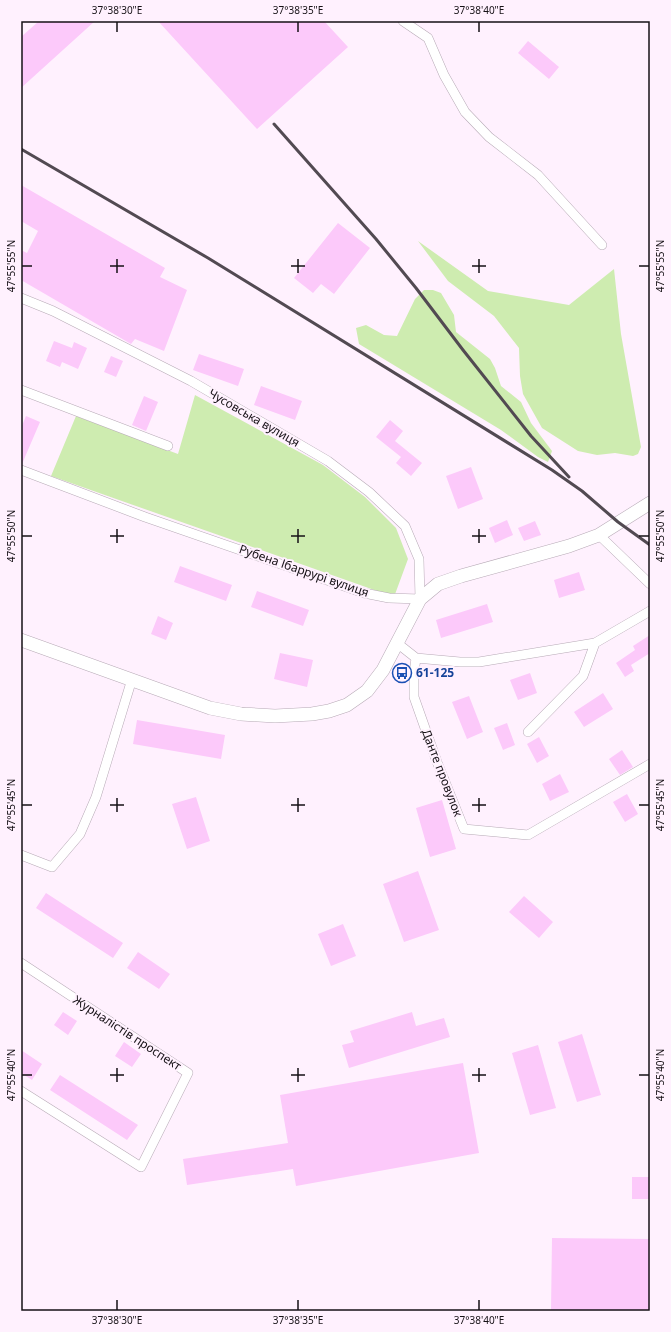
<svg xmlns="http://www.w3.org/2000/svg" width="671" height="1332" font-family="'Noto Sans',sans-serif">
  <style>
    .green { fill: #ceecb0 }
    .building { fill: #fcc9fa }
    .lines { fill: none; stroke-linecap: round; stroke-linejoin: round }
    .street-casing { stroke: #b7aab6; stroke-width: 10 }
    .secondary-casing { stroke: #b7aab6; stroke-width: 14 }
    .street { stroke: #fff; stroke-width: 9 }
    .secondary { stroke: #fff; stroke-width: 13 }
    .rail { stroke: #524a52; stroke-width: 3 }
    .ticks { fill: none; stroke: #161116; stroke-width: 1.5 }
    .labels { text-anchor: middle; stroke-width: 4; stroke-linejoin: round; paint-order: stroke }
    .street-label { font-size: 12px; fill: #161116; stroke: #fff1fe }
    .transit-label { font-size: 12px; font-weight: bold; fill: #164399; stroke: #fff1fe; text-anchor: start }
    .neatline { fill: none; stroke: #161116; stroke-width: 1.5 }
    .ticks-label { font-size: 10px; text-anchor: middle; fill: #161116 }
  </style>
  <rect width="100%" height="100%" fill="#fff1fe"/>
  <path class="green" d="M418 241 488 291 569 305 614 269 621 334 641 447 638 454 633 456 615 453 597 455 578 451 542 428 523 394 520 376 519 348 494 316 448 281Z
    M424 290H433L441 293 454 315 456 332 490 359 495 368 501 386 521 402 531 423 552 451 548 462 538 457 501 430 359 344 356 328 366 325 384 335 397 336 415 299Z
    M195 395 323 465 365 497 396 528 408 559 394 597 51 476 76 416 178 454Z"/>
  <path class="building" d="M39 21H95L21 88V37Z
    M158 21H324L348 47 257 129Z
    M528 41 559 67 549 79 518 53Z
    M21 185 165 268 160 277 187 290 164 351 135 339 131 344 21 280V250L27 253 38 231 21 221Z
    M338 223 370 248 334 294 321 284 313 293 294 278Z
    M54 341 72 348 74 342 87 348 78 369 62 362 60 367 46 361Z
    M199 354 244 369 238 386 193 370Z
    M111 356 123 361 116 377 104 372Z
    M261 386 302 401 295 420 254 405Z
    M144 396 158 402 146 431 132 425Z
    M26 416 40 422 22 464H21V428Z
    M390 420 403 431 395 441 422 463 411 476 396 463 401 457 376 437Z
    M471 467 483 499 458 509 446 476Z
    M507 520 513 535 495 543 489 528Z
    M535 521 541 535 524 541 518 528Z
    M180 566 232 585 226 601 174 582Z
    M579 572 585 590 559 598 554 580Z
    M257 591 309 610 303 626 251 607Z
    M487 604 493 622 441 638 436 620Z
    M158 616 173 623 166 640 151 634Z
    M650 635V653L631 665 634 671 625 677 616 663 635 650 633 646Z
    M280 653 313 660 307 687 274 679Z
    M530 673 537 693 518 700 510 680Z
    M603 693 613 709 584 727 574 712Z
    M469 696 483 732 467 739 452 702Z
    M137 720 225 735 221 759 133 744Z
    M507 723 515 745 503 750 494 728Z
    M539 737 549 756 537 763 527 744Z
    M622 750 633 767 620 775 609 759Z
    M560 774 569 792 550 801 542 784Z
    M627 794 638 814 625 822 613 802Z
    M196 797 210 841 187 849 172 804Z
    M442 800 456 849 430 857 416 808Z
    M418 871 439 930 404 942 383 884Z
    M46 893 123 943 113 958 36 908Z
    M524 896 553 922 539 938 509 912Z
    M343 924 356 956 331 966 318 934Z
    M138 952 170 974 159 989 127 968Z
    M63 1012 77 1021 68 1035 54 1025Z
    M412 1012 416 1026 444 1018 450 1037 349 1068 342 1045 354 1042 350 1031Z
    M582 1034 601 1095 577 1102 558 1042Z
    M124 1042 141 1054 132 1067 115 1056Z
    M538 1045 556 1108 530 1115 512 1053Z
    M21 1050 42 1064 32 1080 21 1073Z
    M463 1063 479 1153 296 1186 293 1169 187 1185 183 1159 288 1143 280 1095Z
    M60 1075 138 1125 127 1140 50 1090Z
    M632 1177H650V1199H632Z
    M552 1238 650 1239V1311H551Z"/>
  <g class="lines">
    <defs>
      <path id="street" d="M403 21 428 38 444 75 465 112 489 137 538 175 602 245
        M21 298 53 311 191 381 328 461 369 492 405 526 419 559 420 599 389 598 364 593 145 517 21 470
        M21 390 168 446
        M599 535 650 584
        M397 643 416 658 460 662H479L595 643 650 611
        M416 658 414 673V697L437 762 464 829 528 835 650 764
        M528 732 583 676 595 643
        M21 855 52 867 80 834 96 797 132 679
        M21 963 188 1073 141 1167 21 1091"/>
      <path id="secondary" d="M21 640 210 708 241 714 275 716 312 714 329 711 347 705 367 691 383 670 420 599 438 584 461 576 569 546 599 535 650 503"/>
    </defs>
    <use href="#street" class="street-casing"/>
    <use href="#secondary" class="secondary-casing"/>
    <use href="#street" class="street"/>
    <use href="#secondary" class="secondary"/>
    <path class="rail" d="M274 124 376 239 416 288 463 350 531 436 569 477
      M21 149 208 258 552 470 582 491 618 522 650 545"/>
  </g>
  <path class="ticks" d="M117 22V32M298 22V32M479 22V32M117 259V273M298 259V273M479 259V273M22 266H32M110 266H124M291 266H305M472 266H486M639 266H649M117 529V543M298 529V543M479 529V543M22 536H32M110 536H124M291 536H305M472 536H486M639 536H649M117 798V812M298 798V812M479 798V812M22 805H32M110 805H124M291 805H305M472 805H486M639 805H649M117 1068V1082M298 1068V1082M479 1068V1082M22 1075H32M110 1075H124M291 1075H305M472 1075H486M639 1075H649M117 1300V1310M298 1300V1310M479 1300V1310"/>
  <defs>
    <symbol id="bus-ring" viewBox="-11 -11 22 22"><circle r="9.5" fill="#fff1fe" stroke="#1a4fb4" stroke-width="1.5"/><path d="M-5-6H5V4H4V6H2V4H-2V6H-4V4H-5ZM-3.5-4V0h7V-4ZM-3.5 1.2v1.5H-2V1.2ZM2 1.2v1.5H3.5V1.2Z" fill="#1a4fb4"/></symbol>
  </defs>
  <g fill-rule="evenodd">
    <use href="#bus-ring" x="391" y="662" width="22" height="22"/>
  </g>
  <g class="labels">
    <g class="street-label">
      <text transform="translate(254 418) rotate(30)" y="4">Чусовська вулиця</text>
      <text transform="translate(304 571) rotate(19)" y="4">Рубена Ібаррурі вулиця</text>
      <text transform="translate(442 773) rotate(69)" y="4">Данте провулок</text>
      <text transform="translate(127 1033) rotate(33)" y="4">Журналістів проспект</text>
    </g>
    <g class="transit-label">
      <text x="416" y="677">61-125</text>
    </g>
  </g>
  <rect width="671" height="1332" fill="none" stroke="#fff1fe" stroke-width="44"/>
  <rect x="22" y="22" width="627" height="1288" class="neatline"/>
  <g class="ticks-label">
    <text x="117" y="14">37°38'30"E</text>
    <text x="298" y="14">37°38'35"E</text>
    <text x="479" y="14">37°38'40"E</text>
    <text transform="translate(11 266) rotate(-90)" y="4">47°55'55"N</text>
    <text transform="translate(660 266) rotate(-90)" y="4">47°55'55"N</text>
    <text transform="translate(11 536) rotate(-90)" y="4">47°55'50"N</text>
    <text transform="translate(660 536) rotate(-90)" y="4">47°55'50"N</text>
    <text transform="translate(11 805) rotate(-90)" y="4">47°55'45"N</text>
    <text transform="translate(660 805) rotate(-90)" y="4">47°55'45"N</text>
    <text transform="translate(11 1075) rotate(-90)" y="4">47°55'40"N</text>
    <text transform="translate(660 1075) rotate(-90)" y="4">47°55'40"N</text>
    <text x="117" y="1324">37°38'30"E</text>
    <text x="298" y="1324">37°38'35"E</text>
    <text x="479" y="1324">37°38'40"E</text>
  </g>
</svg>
